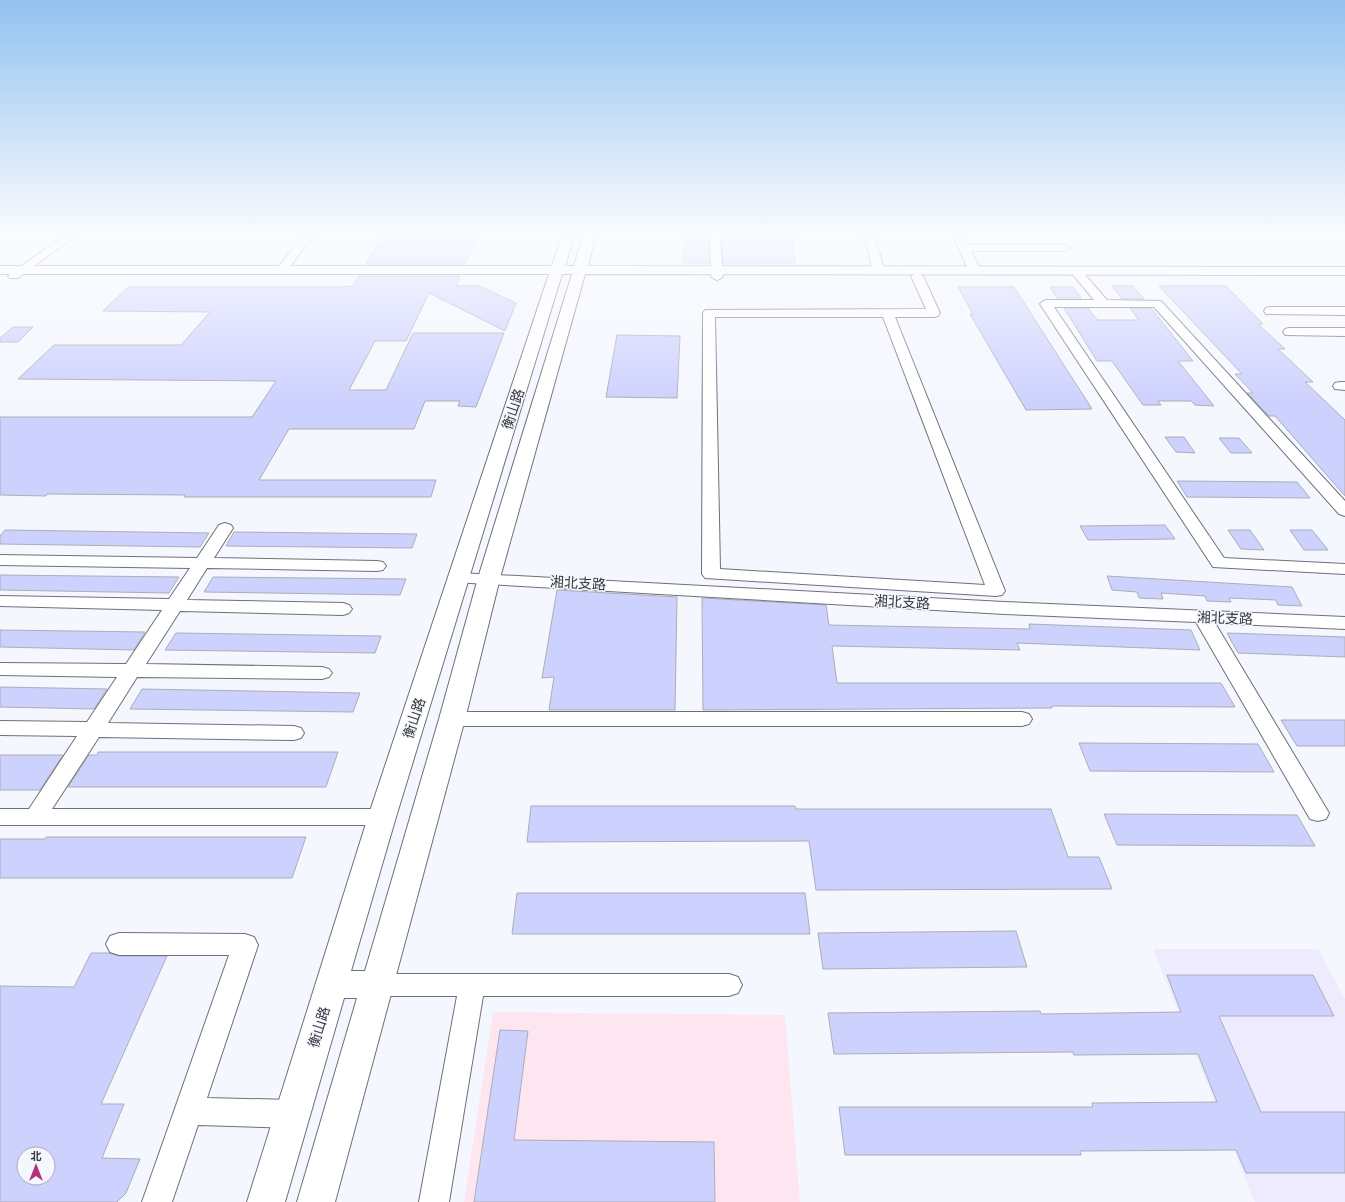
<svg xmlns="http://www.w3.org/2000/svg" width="1345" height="1202" font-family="Jost,'Noto Sans SC',sans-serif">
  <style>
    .commercial { fill: #fee6f1 }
    .education { fill: #edebfd }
    .building { fill: #cdd1fe; stroke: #acadb5; fill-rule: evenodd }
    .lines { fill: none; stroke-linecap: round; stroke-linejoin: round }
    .minor-casing { stroke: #6f7077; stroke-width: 2 }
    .tertiary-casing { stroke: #6f7077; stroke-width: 2 }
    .minor { fill: #fff; fill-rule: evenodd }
    .tertiary { fill: #fff; fill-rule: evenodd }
    .labels { text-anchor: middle; stroke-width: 3; stroke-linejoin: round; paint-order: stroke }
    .street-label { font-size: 14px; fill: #39393c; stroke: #f5f7ff }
  </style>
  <rect width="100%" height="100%" fill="#f5f7ff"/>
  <path class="commercial" d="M493 1012 785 1015 800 1202H464Z"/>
  <path class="education" d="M1153 949H1318L1345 999V1202H1255Z"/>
  <path class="building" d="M686 236H709V263H683Z
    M722 236H792L795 263H723Z
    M382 239H476L465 264H366Z
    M359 276H460L456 286H479L516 303 505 331 429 293 406 341H375L349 390H386L413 333H504L476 407 458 406 460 401H425L414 429H289L259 480H436L431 497H184L185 495 47 494 46 496 0 495V417H252L276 381 18 379 54 345H181L210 312 103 311 128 287H342L353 286Z
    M1112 286H1133L1144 299H1122Z
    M1159 286H1226L1263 324H1258L1285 349H1278L1313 382H1305L1345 420V496L1275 416H1269L1247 393H1253L1235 374H1242Z
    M958 287H1014L1092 409 1026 410 970 314H973Z
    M1050 287H1073L1081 298H1057Z
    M1064 308H1088L1097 320H1139L1130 308H1151L1193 361H1178L1214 406 1195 405 1191 401H1158L1161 405H1143L1112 361H1097Z
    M13 327H33L18 342H0V338Z
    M617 335 680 336 677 398 606 397Z
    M1165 437H1184L1195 453 1176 452Z
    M1219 438H1239L1252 453H1231Z
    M1177 481 1297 482 1310 498 1187 497Z
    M1165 525 1175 539 1088 540 1080 526Z
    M5 530 209 533 200 547 0 544V536Z
    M1228 530H1250L1264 550 1241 549Z
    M1290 530H1312L1328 550H1304Z
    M234 532 417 534 412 548 226 546Z
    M0 575 179 577 169 593 0 590Z
    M1107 576 1292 587 1302 606 1278 605 1276 600 1229 598 1231 602 1207 601 1205 596 1161 593 1163 599 1139 598 1137 592 1112 590Z
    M213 577 406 579 400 595 204 592Z
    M557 590 677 597 675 710H549L554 677 542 678Z
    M702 598 826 605 829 625 1030 629 1029 624 1191 630 1200 650 1017 643 1020 650 832 646 837 683H1221L1235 707 1052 706V708L703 710Z
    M0 630 145 632 134 650 0 647Z
    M176 633 381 636 375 653 165 650Z
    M1227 633 1345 637V657L1238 653Z
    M0 687 107 689 94 709 0 707Z
    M142 689 360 693 353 712 130 709Z
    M1281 720H1345V746H1297Z
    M1079 743 1258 744 1274 772 1090 771Z
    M98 752H338L326 787H68L89 755H97Z
    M0 755H63L40 790H0Z
    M531 806H795L796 809H1051L1068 857H1099L1112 889 816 890 809 841 527 842Z
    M1104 814 1297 815 1315 846 1117 845Z
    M46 837H306L292 878H0V839H45Z
    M517 893H805L810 934H512Z
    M1016 931 1027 967 823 969 818 933Z
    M91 953H109L119 956H167L101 1104H124L102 1158 140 1159 126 1193 117 1202H0V986L74 987ZM24 1154H48V1178H24Z
    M1167 975H1313L1334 1016H1219L1261 1112H1345V1173H1246L1236 1150 1080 1151 1081 1155H845L839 1107H1093L1092 1103 1217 1102 1198 1054 1074 1055 1073 1052 834 1054 828 1013 1040 1011 1041 1014 1181 1012Z
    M500 1030 528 1031 514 1140 714 1142 715 1202H474Z"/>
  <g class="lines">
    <defs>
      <path id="minor" d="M64 236H75L18 278H10L8 276 10 274Z
        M303 236H313L286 272H278L276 270Z
        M710 236H720L723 277 717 280 711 277Z
        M864 236H874L885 271 883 273H875L873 271Z
        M953 236H963L968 245H1065L1070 248 1065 251H971L981 271 975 274 969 271Z
        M1076 268 1080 269 1107 300 1161 301 1345 501V516L1339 514 1154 307H1054L1224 558 1345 564V574L1213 567 1040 304 1042 302 1046 300H1094L1070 271Z
        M917 273 923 276 940 313 938 316 934 317H895L1005 591 1002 595 996 596 705 578 702 574 703 313 705 310 926 309 911 276ZM715 317H883L985 585 720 569Z
        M1270 307H1345V315L1266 314 1264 311 1266 308Z
        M1289 328H1345V336L1285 335 1283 332 1285 329Z
        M1340 382H1345V390L1335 389 1333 386 1335 383Z
        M225 523 231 525 233 528 214 558 377 561 383 562 386 566 383 570 377 571 207 568 187 600 343 603 349 605 352 609 349 613 343 615 180 611 146 664 322 667 329 669 332 673 329 677 322 679 137 677 108 723 294 726 301 728 304 733 301 738 294 740 99 737 52 809H382L390 811 393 817 390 823 382 825H0V809H29L77 736 0 735V721L87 722 117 677 0 675V663L126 664 162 610 0 606V596L169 599 190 568 0 565V555L197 558 219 525Z
        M459 573 1004 602 1345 617V629L1215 623 1329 813 1326 819 1318 821 1310 819 1196 622 1004 614 453 582 450 578 453 574Z
        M452 712H1022L1029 714 1032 719 1029 724 1022 726H452L445 724 442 719 445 714Z
        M119 933 245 934 254 937 258 945 207 1098 293 1100 303 1104 307 1114 303 1124 293 1128 198 1125 172 1202H142L229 955H119L110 952 106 944 110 936Z
        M376 974H729L738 977 742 985 738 993 729 996H483L449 1202H419L457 996H376L367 993 363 985 367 977Z"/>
      <path id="tertiary" d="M562 236H574L565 266H574L583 236H595L588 266 1345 267V275L585 274 500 578 465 719 335 1202H297L357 998H344L285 1202H247L368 817 549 274H0V266H552ZM562 274H572L478 578 439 719 365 971H351L396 817Z"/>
    </defs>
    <use href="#minor" class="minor-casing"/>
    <use href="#tertiary" class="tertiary-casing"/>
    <use href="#minor" class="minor"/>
    <use href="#tertiary" class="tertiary"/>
  </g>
  <linearGradient id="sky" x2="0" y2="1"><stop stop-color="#92c2ef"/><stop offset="0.58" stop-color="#fafbff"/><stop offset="1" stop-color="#fafbff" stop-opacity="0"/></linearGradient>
  <rect width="1345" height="404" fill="url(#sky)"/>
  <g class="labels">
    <g class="street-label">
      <text transform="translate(513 409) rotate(-72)" y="5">衡山路</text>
      <text transform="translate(578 583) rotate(3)" y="5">湘北支路</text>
      <text transform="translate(902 602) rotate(3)" y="5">湘北支路</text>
      <text transform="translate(1225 618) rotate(2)" y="5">湘北支路</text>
      <text transform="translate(414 718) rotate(-72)" y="5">衡山路</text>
      <text transform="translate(319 1027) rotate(-73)" y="5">衡山路</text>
    </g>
  </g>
  <g transform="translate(36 1166)"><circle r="19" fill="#f5f7ff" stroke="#aaabb1"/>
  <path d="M0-3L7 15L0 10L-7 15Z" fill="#b4317a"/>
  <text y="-6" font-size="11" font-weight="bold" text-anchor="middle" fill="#39393c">北</text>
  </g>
</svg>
